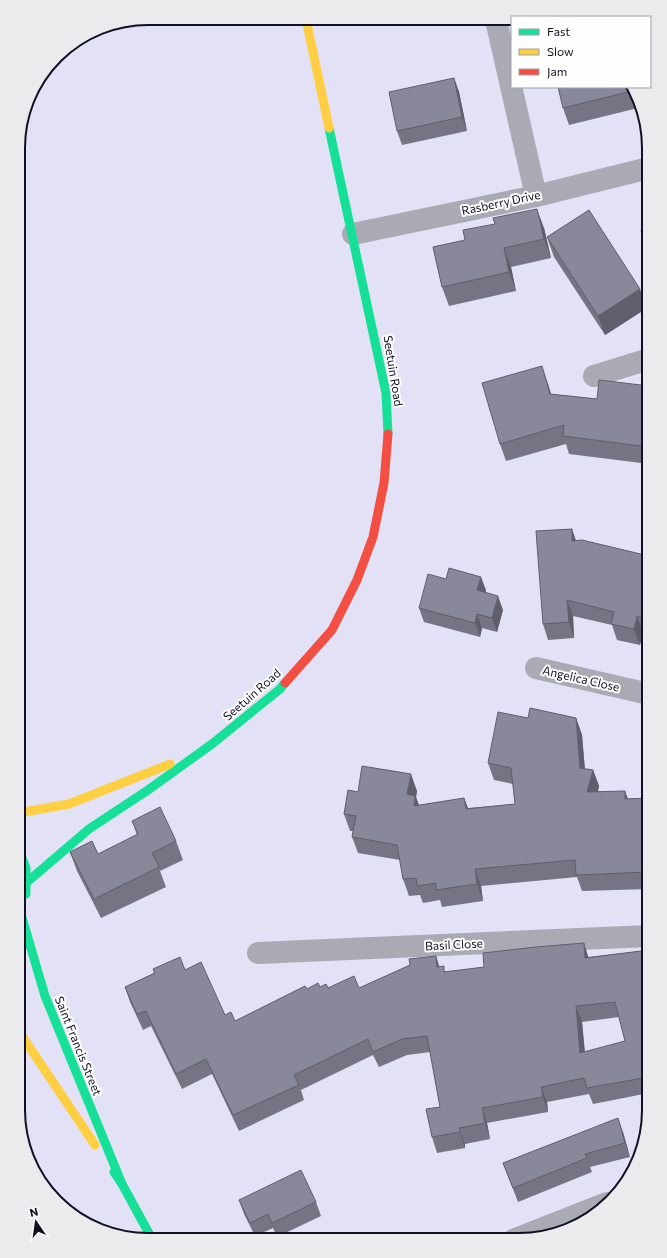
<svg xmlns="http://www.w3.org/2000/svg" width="667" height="1258" font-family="Commissioner,sans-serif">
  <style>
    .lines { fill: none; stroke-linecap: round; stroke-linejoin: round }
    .street { stroke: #aaaab4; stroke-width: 22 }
    .fast { stroke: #16e098; stroke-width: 9 }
    .slow { stroke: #ffcf43; stroke-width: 9 }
    .jam { stroke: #f24e42; stroke-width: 9 }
    .wall { fill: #767484; fill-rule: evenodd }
    .shaded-wall { fill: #605e6c }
    .building { fill: #89879a; stroke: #605e6c; fill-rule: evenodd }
    .labels { text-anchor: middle; stroke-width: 4; stroke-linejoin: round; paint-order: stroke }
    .street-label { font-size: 12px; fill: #131025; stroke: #fefefe }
    .rim { fill: none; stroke: #131025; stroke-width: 2 }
  </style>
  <rect width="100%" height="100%" fill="#e2e1f5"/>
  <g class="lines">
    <path class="street" d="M496 20 536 196
      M353 234 536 196 649 168
      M594 376 649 359
      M536 668 649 694
      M258 953 649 936
      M513 1240 607 1203"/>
    <path class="fast" d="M329 128 386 393 388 434
      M18 848 26 868V894
      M26 883 89 829 148 790 212 744 280 689 285 683
      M21 914 45 996 122 1184
      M114 1172 122 1184 152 1239"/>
    <path class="slow" d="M306 19 329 128
      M18 813 69 804 170 764
      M18 1030 95 1145"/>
    <path class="jam" d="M285 683 332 630 357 580 373 537 384 483 388 434"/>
  </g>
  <path class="wall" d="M454 78 459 92 467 131 402 145 397 131Z
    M629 87 642 107 569 125 563 108Z
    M544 228 551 258 511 267 516 291 449 306 442 287 433 247Z
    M547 237 647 308 605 335 554 257Z
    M548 384 551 394 597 399 649 386V464L569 454 566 444 506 461 500 444Z
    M572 529 576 541 649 556V633L643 632 640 645 617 640 612 625 573 616 574 638 548 640 543 624Z
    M446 579 486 590 485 593 503 610 497 632 482 628 480 637 424 622 419 608Z
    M528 718H576L582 735 585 769 593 770 599 786 598 792 628 799 649 798V889L582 891 577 877 481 886 483 901 442 907 440 900 423 903 420 895 409 896 403 879 400 860 358 853 352 837 353 831H350L344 814 358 792 417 791 416 797 419 805 464 798 468 808 515 804 513 784 494 780 488 763Z
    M132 821 176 841 183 860 160 871 166 887 101 918 77 871 70 852 98 854 137 835Z
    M649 950V1093L593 1104 589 1094 547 1102 548 1112 487 1123 490 1139 465 1144V1148L437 1153 432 1137 440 1107 430 1052 407 1055 379 1067 373 1055 301 1090 304 1100 239 1131 212 1074 182 1089 151 1026 143 1030 130 1002 125 987 154 973 153 969 185 970 225 1015 235 1021 307 989 320 987 359 988 436 956 439 967 446 972 589 957ZM619 1017 625 1041 585 1052 582 1022Z
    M623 1132 630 1157 590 1167 592 1172 518 1202 503 1163Z
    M239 1200 316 1202 321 1216 277 1237 273 1228 255 1236 244 1214Z"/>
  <path class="shaded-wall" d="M454 78 459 92 467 131 462 117Z
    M537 209 544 228 551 258 544 239Z
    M504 248 511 267 516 291 509 272Z
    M640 289 647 308 605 335 598 316Z
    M542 366 548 384 556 411 550 394Z
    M572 529 577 544 572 541Z
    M481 577 486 590 482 604 477 590Z
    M498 596 503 610 497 632 492 618Z
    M567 600 573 616 574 638 569 622Z
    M477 614 482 628 480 637 475 623Z
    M637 616 643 632 640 645 634 629Z
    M576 718 582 735 586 785 580 768Z
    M593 770 599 786 593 809 587 792Z
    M411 774 417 791 416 797 421 812 420 822 407 794Z
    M625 791 631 807 625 799Z
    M464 798 470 814 466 809Z
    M475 869 481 886 483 901 477 884Z
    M584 943 589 959 585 958Z
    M436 956 441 972 437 967Z
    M576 1006 582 1022 586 1068 580 1053Z
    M541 1087 547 1102 548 1112 543 1097Z
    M482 1108 487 1123 490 1139 485 1123Z
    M618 1118 623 1132 630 1157 625 1143Z
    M459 1128 465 1144V1148L460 1132Z"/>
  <path class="building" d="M454 78 462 117 397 131 389 92Z
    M558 87H629L632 91 563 108Z
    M537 209 544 239 504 248 509 272 442 287 433 247 465 240 463 230 495 224 493 218Z
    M589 210 640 289 598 316 547 237Z
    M649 228V268L641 230Z
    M542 366 550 394 597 399 599 380 649 386V447L563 436 564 425 500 444 482 383Z
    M572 529V541L582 540 649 556V618L637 616 634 629 611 624 614 612 567 600 569 622 543 624 536 531Z
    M449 568 481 577 477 590 498 596 492 618 477 614 475 623 419 608 428 574 446 579Z
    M530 708 576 718 580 768 593 770 587 792 625 791V799L649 798V872L576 875 575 860 475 869 477 884 436 890V883L417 886 416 878 403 879 397 845 352 837 356 816 344 814 348 790 358 792 362 766 411 774 407 794 415 796 414 806 464 798 466 809 515 804 511 768 488 763 498 712 528 718Z
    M160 807 176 841 152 853 159 867 94 899 70 852 92 841 98 854 138 834 132 821Z
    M584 943 585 958 649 950V1077L587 1088 584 1078 541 1087 543 1097 482 1108 485 1123 459 1128 460 1132 432 1137 426 1109 440 1107 427 1036 402 1039 373 1052 368 1039 294 1075 299 1085 233 1115 206 1059 176 1074 146 1011 137 1014 125 987 155 973 153 969 180 957 185 970 201 962 225 1015 231 1012 235 1021 305 986 307 989 318 983 320 987 326 984 328 988 354 976 359 988 410 965 409 959 436 956 437 967 444 966V972L484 967 483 953 536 947ZM615 1002 625 1041 580 1053 576 1006Z
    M618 1118 625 1143 585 1154 587 1158 513 1188 503 1163Z
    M301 1170 316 1202 272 1223 268 1214 250 1223 239 1200Z"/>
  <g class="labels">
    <g class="street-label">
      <text transform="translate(501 203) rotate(-12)" y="4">Rasberry Drive</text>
      <text transform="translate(393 371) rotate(81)" y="4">Seetuin Road</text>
      <text transform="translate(581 679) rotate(13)" y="4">Angelica Close</text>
      <text transform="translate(252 695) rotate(-41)" y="4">Seetuin Road</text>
      <text transform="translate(454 945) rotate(-3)" y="4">Basil Close</text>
      <text transform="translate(78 1046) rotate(68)" y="4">Saint Francis Street</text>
    </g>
  </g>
  <path d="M0 0H667V1258H0ZM148 25H519A123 123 0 0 1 642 148V1110A123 123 0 0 1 519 1233H148A123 123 0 0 1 25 1110V148A123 123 0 0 1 148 25Z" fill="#ebebed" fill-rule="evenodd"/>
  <path class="rim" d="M148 25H519A123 123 0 0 1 642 148V1110A123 123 0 0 1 519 1233H148A123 123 0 0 1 25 1110V148A123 123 0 0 1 148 25Z"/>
  <rect x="511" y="16" width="140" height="72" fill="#fefefe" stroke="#a09fa7"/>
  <rect x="519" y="29" width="20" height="6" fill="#16e098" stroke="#a09fa7"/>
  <text x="547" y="36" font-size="12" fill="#131025">Fast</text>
  <rect x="519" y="49" width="20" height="6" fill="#ffcf43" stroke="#a09fa7"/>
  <text x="547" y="56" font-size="12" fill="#131025">Slow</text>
  <rect x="519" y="69" width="20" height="6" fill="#f24e42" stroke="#a09fa7"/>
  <text x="547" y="76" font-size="12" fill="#131025">Jam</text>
  <g transform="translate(36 1222) rotate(347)" stroke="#fefefe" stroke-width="3" paint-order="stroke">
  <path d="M0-3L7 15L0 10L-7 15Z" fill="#131025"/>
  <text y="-6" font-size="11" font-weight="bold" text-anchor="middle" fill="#131025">N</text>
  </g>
</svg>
